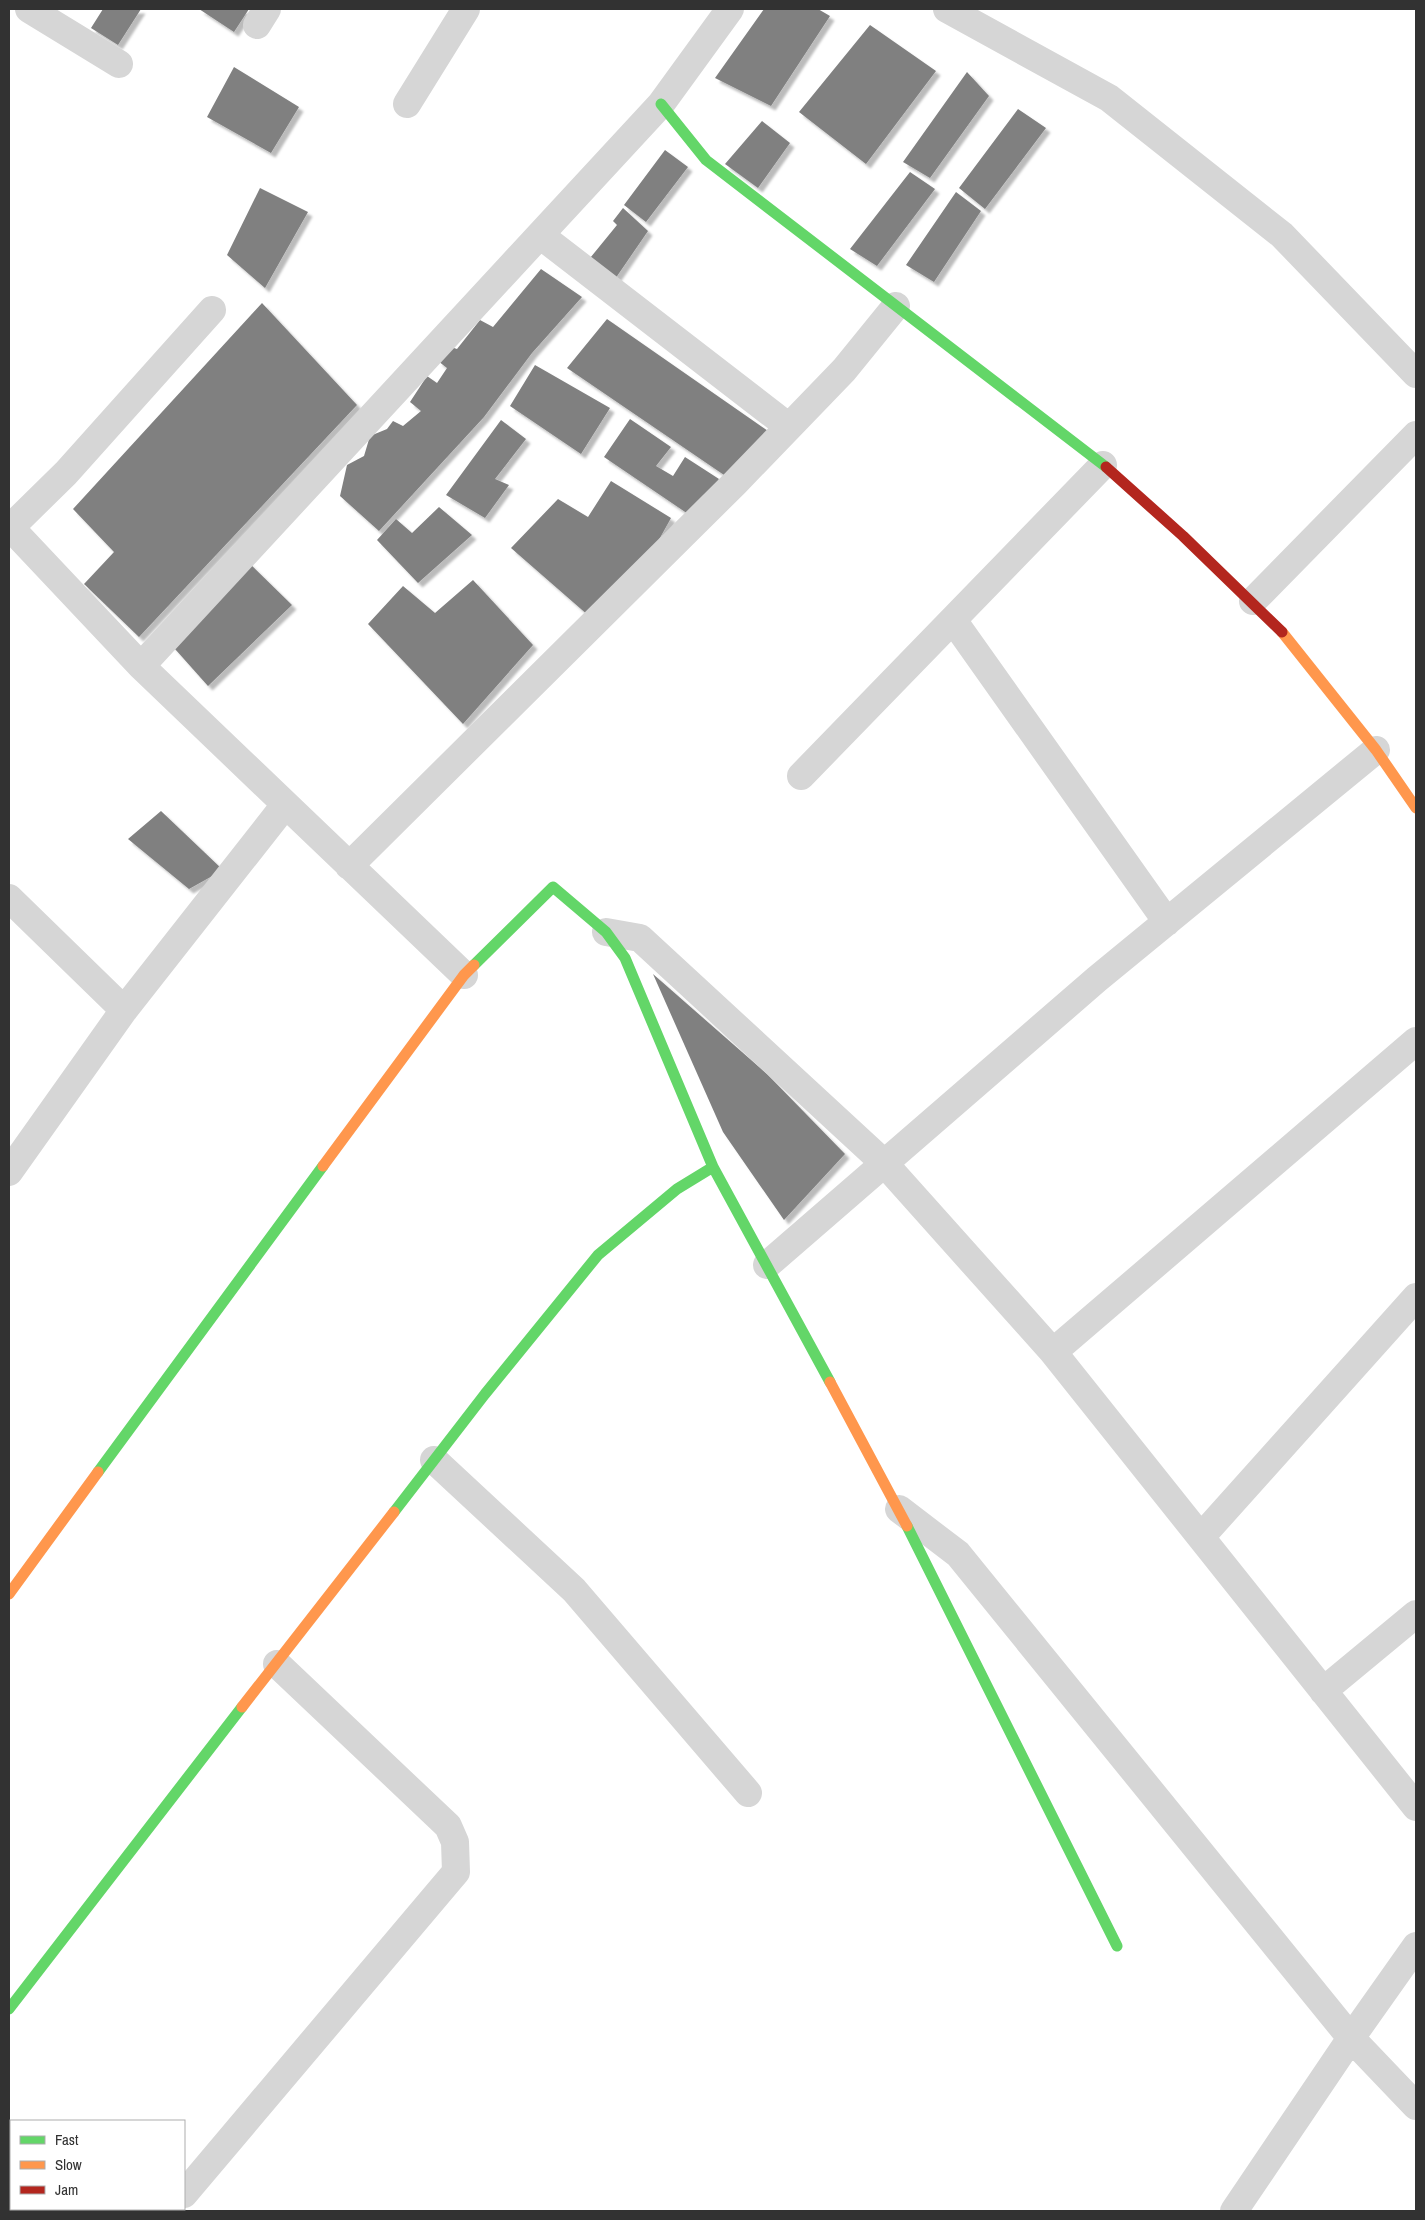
<svg xmlns="http://www.w3.org/2000/svg" width="1425" height="2220" font-family="'Archivo Narrow',sans-serif">
  <style>
    .building { fill: #808080; filter: url(#shadow) }
    .lines { fill: none; stroke-linecap: round; stroke-linejoin: round }
    .street { stroke: #d6d6d6; stroke-width: 28 }
    .fast { stroke: #63d668; stroke-width: 11 }
    .slow { stroke: #ff974d; stroke-width: 11 }
    .jam { stroke: #b3261e; stroke-width: 11 }
  </style>
  <defs>
    <filter id="shadow"><feDropShadow dx="4.5" dy="4.5" stdDeviation="1" flood-color="#0004"/></filter>
  </defs>
  <rect width="100%" height="100%" fill="#fff"/>
  <path class="building" d="M103 9H141L118 45 91 28Z
    M199 9H249L234 32Z
    M764 9H818L830 16 771 106 715 78Z
    M870 25 936 71 866 164 799 112Z
    M234 67 299 107 271 153 207 117Z
    M967 72 989 96 930 178 903 162Z
    M1018 109 1046 128 985 209 959 188Z
    M762 121 790 143 758 188 725 164Z
    M665 150 688 167 646 222 624 205Z
    M910 172 935 189 877 266 850 249Z
    M260 188 308 212 265 288 227 255Z
    M956 192 981 211 934 282 906 265Z
    M623 208 648 231 613 282 586 263 617 225 613 221Z
    M541 269 582 297 532 353 484 417 379 531 340 496 347 465 364 456 370 436 387 429 393 421 403 426 421 411 410 402 427 376 437 383 447 368 438 361 448 346 457 349 480 320 493 327Z
    M262 303 357 405 139 637 84 584 114 552 73 509Z
    M607 319 768 431 727 477 567 368Z
    M535 365 610 408 581 454 510 406Z
    M630 419 671 447 656 466 673 476 685 457 719 479 697 520 604 457Z
    M501 420 526 439 495 479 509 485 485 518 446 495Z
    M611 481 671 518 646 563 589 616 511 548 558 499 588 517Z
    M439 507 472 535 418 583 377 540 396 519 412 533Z
    M247 561 292 605 208 686 167 640Z
    M473 580 533 645 463 724 368 624 403 586 435 613Z
    M161 811 223 870 189 889 128 839Z
    M653 974 767 1074 845 1154 784 1220 723 1132Z"/>
  <g class="lines">
    <path class="street" d="M29 9 119 64
      M947 9 1109 98 1282 235 1416 374
      M257 25 267 9
      M407 104 466 9
      M540 235 789 427
      M9 526 141 666 464 975
      M10 528 66 473 212 310
      M1253 601 1416 435
      M953 620 1167 922
      M141 666 661 104 730 9
      M801 776 1103 465
      M349 866 735 483 844 370 896 306
      M9 898 124 1010
      M606 932 640 938 884 1163 1053 1352 1416 1807
      M9 1172 124 1010 285 805
      M767 1265 1097 979 1376 750
      M1053 1352 1416 1041
      M434 1460 574 1590 748 1793
      M899 1509 958 1554 1351 2038 1416 2106
      M1201 1537 1416 1297
      M1323 1691 1416 1614
      M9 2170 11 2173
      M184 2194 456 1872 455 1842 448 1826 277 1664
      M42 2209 44 2211
      M169 2211 171 2209
      M1234 2211 1351 2038 1416 1946"/>
    <path class="fast" d="M661 104 706 160 1106 467
      M474 965 553 887 606 932 625 958 713 1167 830 1382
      M98 1472 323 1166
      M394 1512 485 1394 598 1255 677 1189 713 1167
      M907 1526 1117 1946
      M9 2009 242 1707"/>
    <path class="slow" d="M1282 632 1376 750 1416 808
      M323 1166 464 975 474 965
      M830 1382 907 1526
      M9 1594 98 1472
      M242 1707 394 1512"/>
    <path class="jam" d="M1106 467 1183 536 1282 632"/>
  </g>
  <rect width="1425" height="2220" fill="none" stroke="#323232" stroke-width="20"/>
  <rect x="10" y="2120" width="175" height="90" fill="#ffffff" stroke="#adadad"/>
  <rect x="20" y="2136" width="25" height="8" fill="#63d668" stroke="#adadad"/>
  <text x="55" y="2145" font-size="15" fill="#323232">Fast</text>
  <rect x="20" y="2161" width="25" height="8" fill="#ff974d" stroke="#adadad"/>
  <text x="55" y="2170" font-size="15" fill="#323232">Slow</text>
  <rect x="20" y="2186" width="25" height="8" fill="#b3261e" stroke="#adadad"/>
  <text x="55" y="2195" font-size="15" fill="#323232">Jam</text>
</svg>
